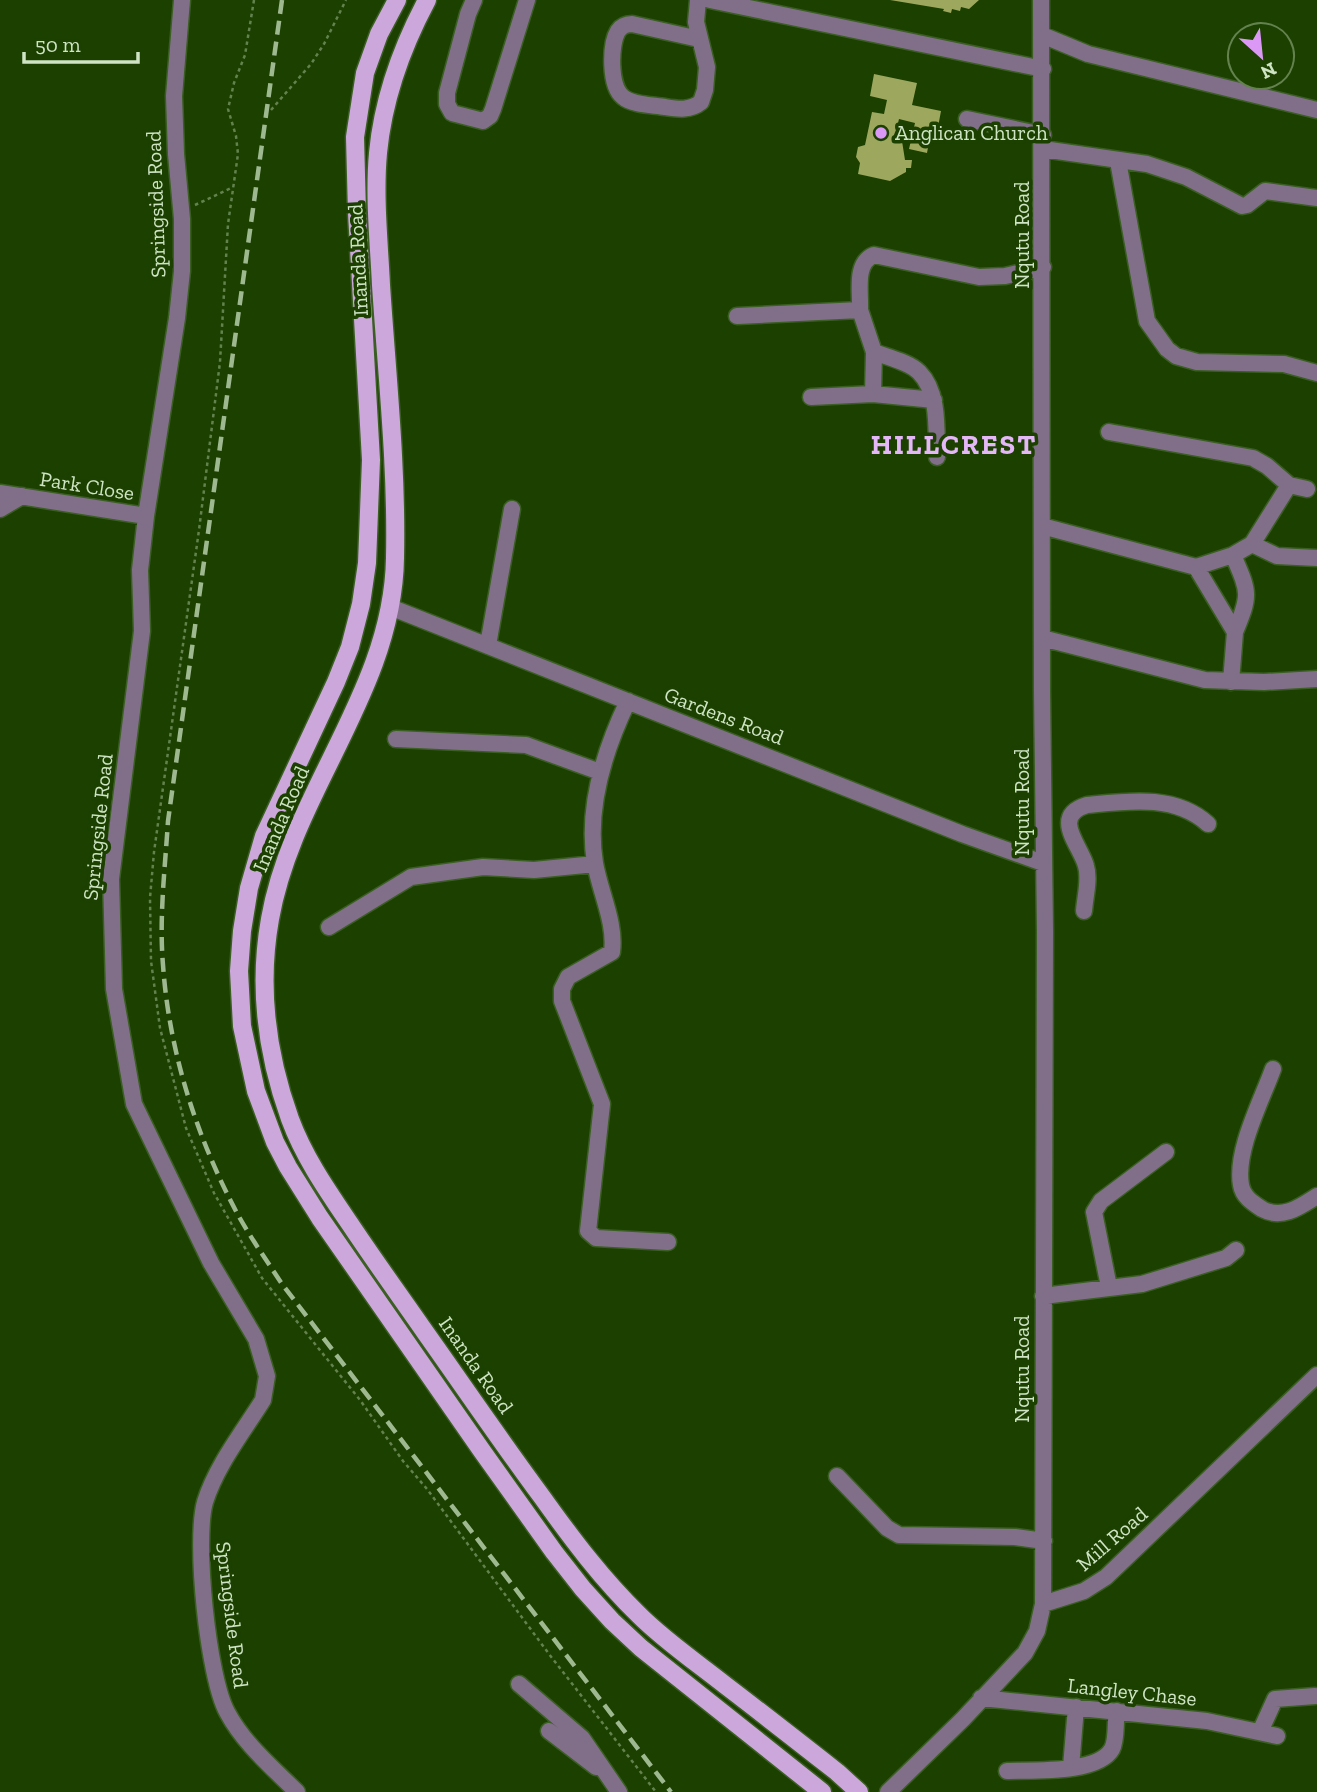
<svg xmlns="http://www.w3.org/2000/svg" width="1317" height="1792" font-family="'Zilla Slab',serif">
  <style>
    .building { fill: #9da75e }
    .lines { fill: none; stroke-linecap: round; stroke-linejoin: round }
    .minor-casing { stroke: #3b5e23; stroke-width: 19 }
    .major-casing { stroke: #3b5e23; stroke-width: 21 }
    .path { stroke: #63824e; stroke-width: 2.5; stroke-dasharray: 3.5 3.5; stroke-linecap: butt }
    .minor { stroke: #816f89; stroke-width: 16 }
    .major { stroke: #cca7db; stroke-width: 18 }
    .rail { stroke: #9eb890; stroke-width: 4.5; stroke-dasharray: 14 7; stroke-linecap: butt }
    .poi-dot { fill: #db99f5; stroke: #1b4000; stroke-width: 2.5 }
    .labels { text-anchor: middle; stroke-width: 7; stroke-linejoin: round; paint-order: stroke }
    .poi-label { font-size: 21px; fill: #cee4c4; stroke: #1b4000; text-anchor: start }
    .street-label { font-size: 21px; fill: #cee4c4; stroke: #1b4000 }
    .district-label { font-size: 28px; font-weight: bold; letter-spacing: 2px; fill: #e4b7f7; stroke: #1b4000 }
  </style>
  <rect width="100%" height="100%" fill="#1b4000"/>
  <path class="building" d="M890 0H979L969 9 961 7 960 11 952 9 951 13 943 11 944 9Z
    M874 74 917 83 912 105 941 111 938 127 932 126 927 153 909 149 915 123 899 119 894 140 902 141 905 160H912L911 168H906V172L890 181 858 174 860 163 856 157 858 147 865 145 872 112 884 114 887 100 870 96Z"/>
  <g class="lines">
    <defs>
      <path id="minor" d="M182 0 174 96 176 154 182 219V271L177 318 146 516 140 570 142 631 111 879 114 989 134 1104 211 1263 256 1339 267 1376 263 1400C243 1432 216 1466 205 1502 194 1541 208 1677 227 1712 244 1744 272 1767 297 1792
        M474 0 468 14 447 93V104L452 113 483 121 490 116 493 109 527 0
        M698 0 696 22 707 67 705 90 701 102C690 111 678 109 665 107 653 105 632 105 623 97 609 86 610 44 618 31 622 25 627 24 632 24L699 39
        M710 0 1043 69
        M1041 0 1042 692 1045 931 1043 1604
        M1042 35 1088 54 1317 110
        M967 119 1043 135
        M1043 149 1147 164 1186 177 1242 206 1247 205 1265 191 1317 198
        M1118 161 1147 321 1167 349 1176 356 1197 362 1284 364 1317 373
        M860 310 874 352 873 394
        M737 316 860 310C861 292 854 263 874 255L979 277 1005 276 1043 267
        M874 352C887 357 909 362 919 372 940 393 936 431 937 457
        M811 397 873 394 934 400
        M1109 432 1253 458 1267 466 1289 485 1307 489
        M0 493 146 516
        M0 509 22 496
        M1042 526 1196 567 1233 555 1252 544 1289 485
        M1252 544 1277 556 1317 558
        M1233 555C1249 592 1251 594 1235 632
        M1196 567 1235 632 1231 682
        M390 607 962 834 1043 863
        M1042 638 1205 680 1264 682 1317 679
        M488 645 512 509
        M628 701C604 751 586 808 595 863 600 892 616 923 612 952L568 977 562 989V1001L602 1104 588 1231 596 1238 668 1242
        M396 739 526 745 600 772
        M1084 911C1085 897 1090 879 1086 866 1081 846 1050 816 1087 805 1128 801 1175 794 1208 824
        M329 927 411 877 483 867 534 870 595 864
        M1273 1069C1261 1102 1235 1151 1241 1185 1243 1197 1253 1203 1262 1209 1282 1220 1300 1207 1317 1196
        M1109 1287 1094 1212 1101 1201 1166 1152
        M1043 1296 1142 1284 1226 1258 1236 1250
        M837 1476 887 1528 899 1535 1015 1537 1044 1541
        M519 1684 582 1738 619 1792
        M981 1698 1207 1721 1277 1736
        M549 1731 596 1767
        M1260 1732 1275 1699 1315 1696
        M1071 1767 1076 1707
        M1007 1771C1032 1770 1098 1774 1112 1749 1117 1740 1115 1721 1117 1711
        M888 1792 963 1719 1025 1653 1037 1631 1043 1604 1084 1591 1106 1577 1317 1375"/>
      <path id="major" d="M397 0 379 34 365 73 355 137 357 213 371 460 367 563 361 604 350 647 336 682 264 836 249 888 242 931 239 971 242 1026 256 1091 275 1142 288 1167 320 1218 482 1451 554 1552 583 1589 612 1621 641 1648 822 1792
        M427 0C402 47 383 100 378 153 374 197 379 242 381 285 387 376 397 467 395 558 393 691 292 792 270 919 258 986 267 1055 290 1119 304 1157 327 1190 350 1224 374 1260 400 1296 425 1332 464 1387 502 1443 542 1497 572 1539 602 1579 639 1615 665 1641 696 1662 725 1685 763 1714 800 1743 837 1772L859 1792"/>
    </defs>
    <use href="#minor" class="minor-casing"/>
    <use href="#major" class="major-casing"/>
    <path class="path" d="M254 0 245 55 234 83 228 109 236 136 238 154 228 224 220 362 199 530 154 852 150 898 151 961 160 1028 186 1128 214 1193 262 1278 360 1400 403 1461 427 1489 549 1654 656 1792
      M271 110 311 64 324 44 346 0
      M195 205 233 187"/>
    <use href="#minor" class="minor"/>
    <use href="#major" class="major"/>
    <path class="rail" d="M282 0 168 821C165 869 159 917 163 965 169 1051 196 1136 237 1213 250 1237 267 1261 282 1284L671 1792"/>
  </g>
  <circle class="poi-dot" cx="881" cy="133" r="7"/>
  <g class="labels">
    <g class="poi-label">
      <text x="895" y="140">Anglican Church</text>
    </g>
    <g class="street-label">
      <text transform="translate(156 204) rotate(-92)" y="7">Springside Road</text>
      <text transform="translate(1022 235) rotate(-90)" y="7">Nqutu Road</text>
      <text transform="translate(358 260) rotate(-93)" y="7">Inanda Road</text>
      <text transform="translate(87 486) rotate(9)" y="7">Park Close</text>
      <text transform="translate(724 716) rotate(21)" y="7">Gardens Road</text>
      <text transform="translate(1022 802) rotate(-90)" y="7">Nqutu Road</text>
      <text transform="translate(281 819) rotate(-67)" y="7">Inanda Road</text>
      <text transform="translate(98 827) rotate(-84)" y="7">Springside Road</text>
      <text transform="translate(476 1365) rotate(55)" y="7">Inanda Road</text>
      <text transform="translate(1022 1369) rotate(-90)" y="7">Nqutu Road</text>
      <text transform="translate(1112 1539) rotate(-41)" y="7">Mill Road</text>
      <text transform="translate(232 1615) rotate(83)" y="7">Springside Road</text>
      <text transform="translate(1132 1692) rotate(6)" y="7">Langley Chase</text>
    </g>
    <g class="district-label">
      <text x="954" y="454">HILLCREST</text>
    </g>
  </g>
  <g transform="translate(1261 56) rotate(153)"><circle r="33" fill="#1b4000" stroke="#63824e" stroke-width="2"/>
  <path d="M0-5L12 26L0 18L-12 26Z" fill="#db99f5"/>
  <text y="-10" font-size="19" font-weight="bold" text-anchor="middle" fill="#cee4c4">N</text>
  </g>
  <path d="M24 52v10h114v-10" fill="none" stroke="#cee4c4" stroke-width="3.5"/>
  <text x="35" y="52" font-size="21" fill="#cee4c4" stroke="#1b4000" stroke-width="5" paint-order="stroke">50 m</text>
</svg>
